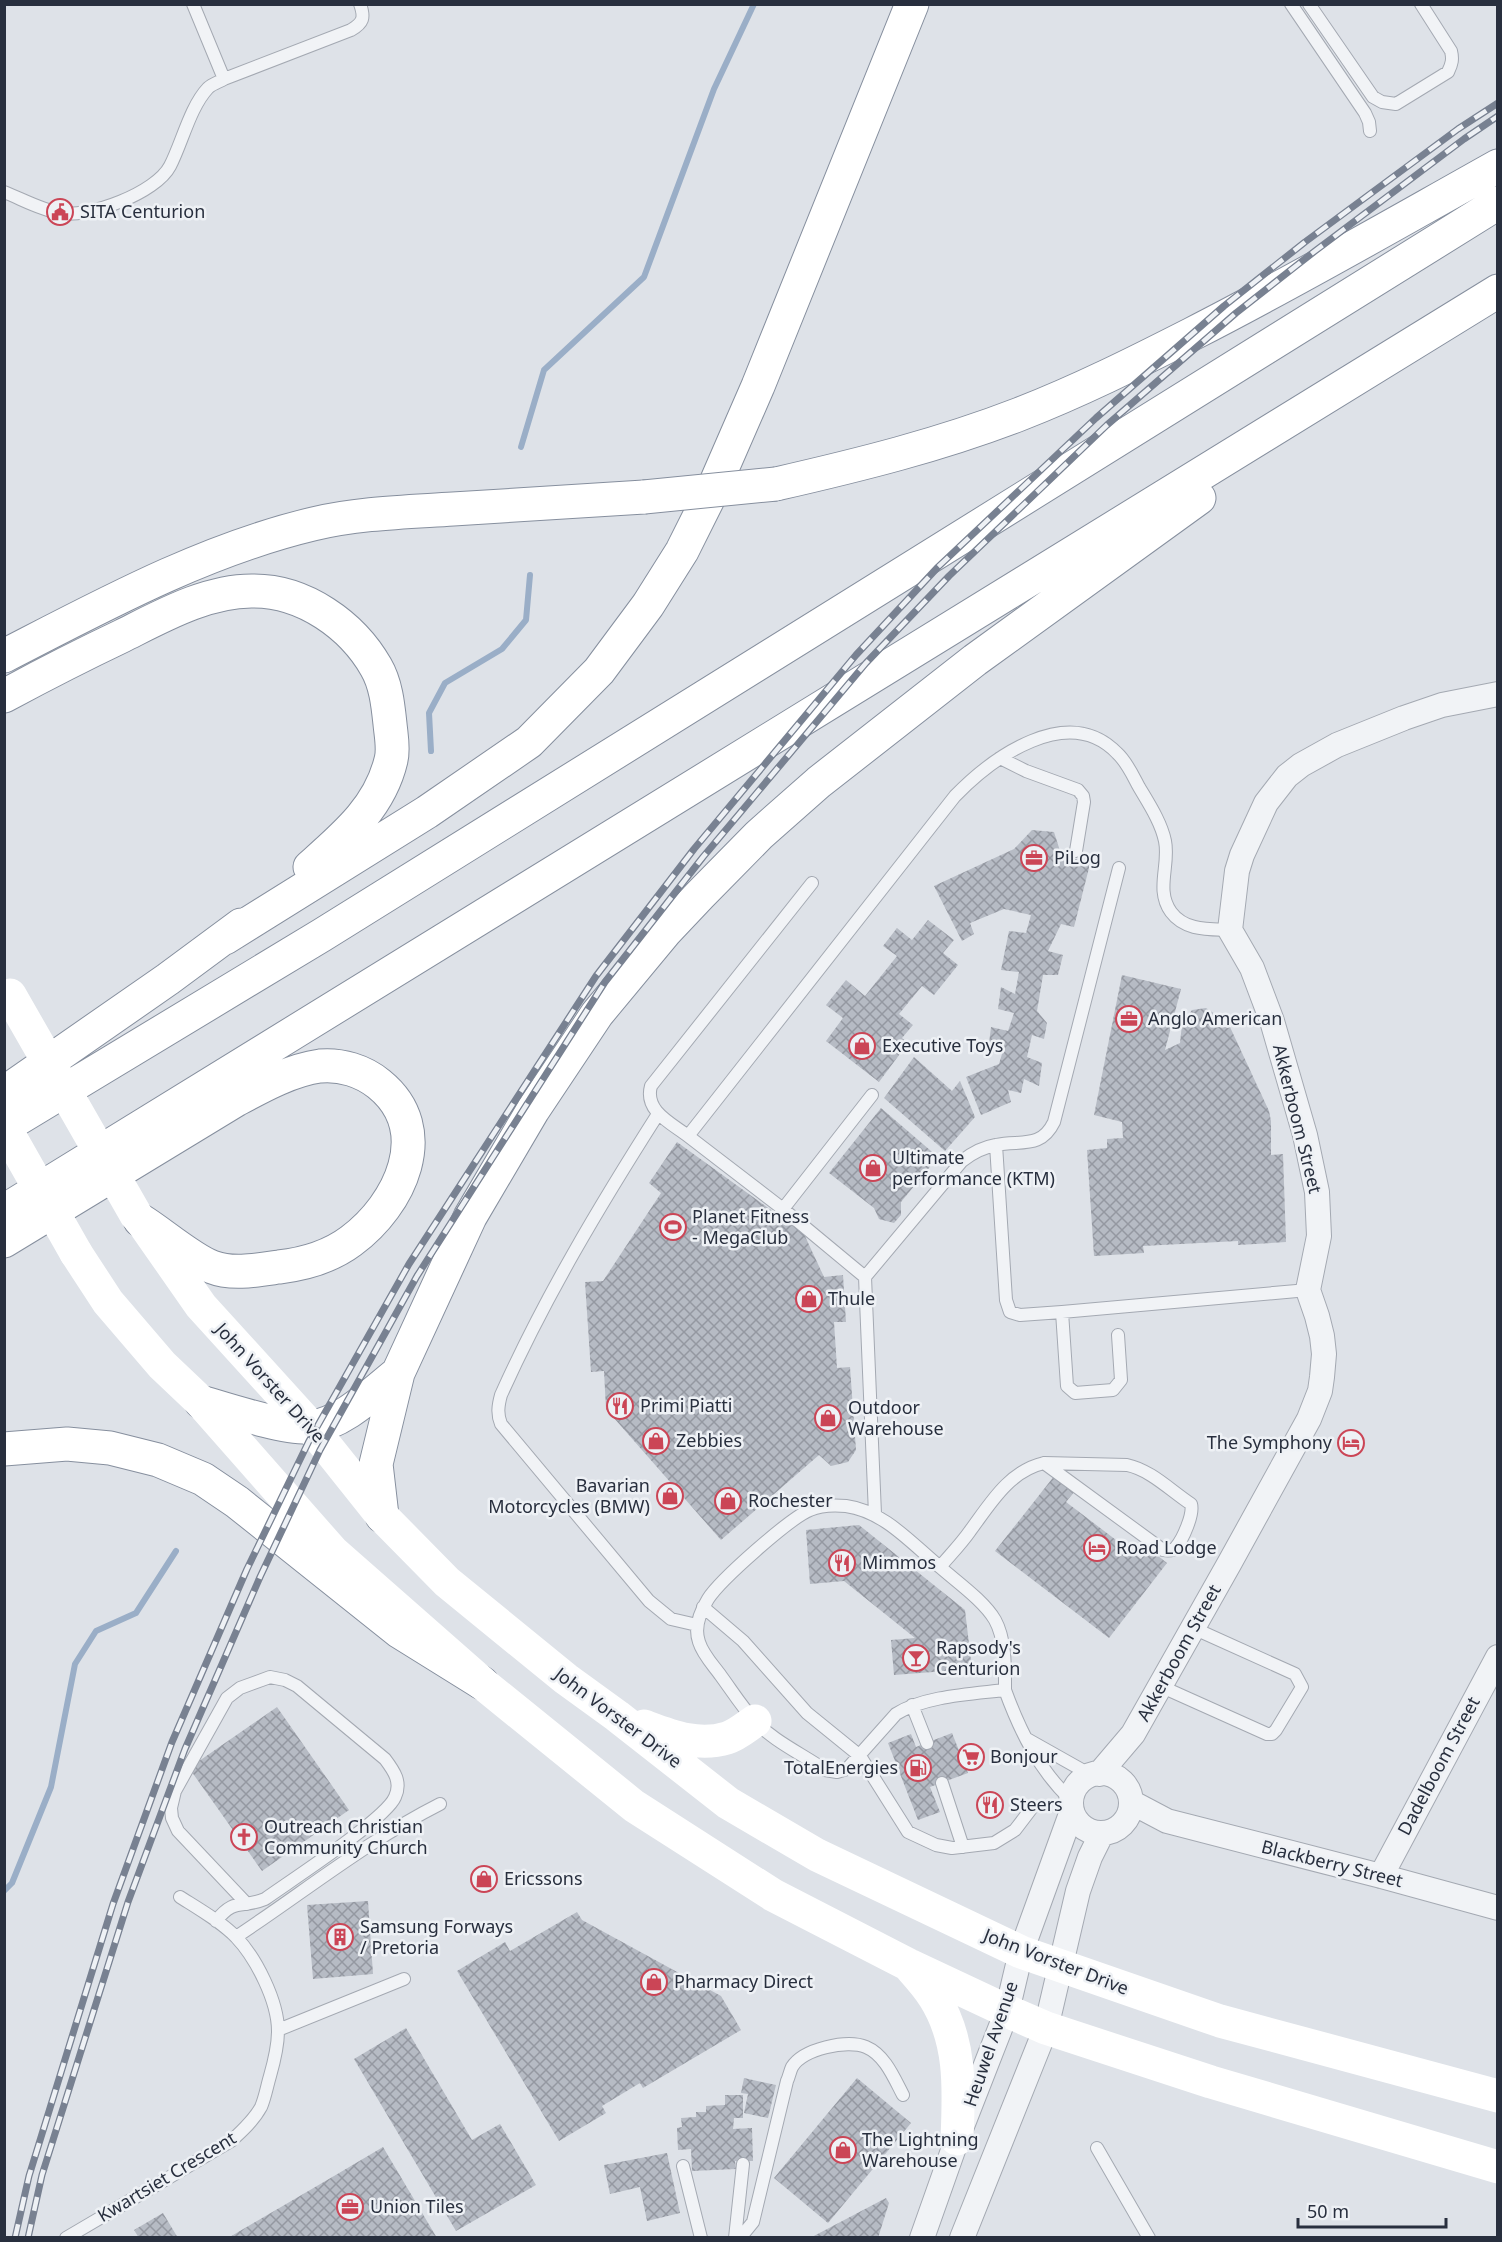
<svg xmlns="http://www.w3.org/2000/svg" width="1502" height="2242" font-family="'Noto Sans',sans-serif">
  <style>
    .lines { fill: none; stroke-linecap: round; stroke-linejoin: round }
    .stream { stroke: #9aaec7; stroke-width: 6 }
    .building { fill: url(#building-cross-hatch) }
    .service-casing { stroke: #a4a9b2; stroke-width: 14 }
    .minor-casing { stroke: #a4a9b2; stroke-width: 26 }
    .motorway-casing { stroke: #868f9e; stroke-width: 35 }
    .service { stroke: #f1f3f6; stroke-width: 12 }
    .minor { stroke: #f1f3f6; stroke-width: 24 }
    .secondary { stroke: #fff; stroke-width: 33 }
    .motorway { stroke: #fff; stroke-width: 33 }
    .rail-casing { stroke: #788191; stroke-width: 7 }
    .rail { stroke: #eef1f5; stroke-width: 4.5; stroke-dasharray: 14; stroke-linecap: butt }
    .motorway-bridge-casing { stroke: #868f9e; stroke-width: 35; stroke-linecap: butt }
    .secondary-bridge { stroke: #fff; stroke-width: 33 }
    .motorway-bridge { stroke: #fff; stroke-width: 33 }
    .labels { text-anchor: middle; stroke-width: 5; stroke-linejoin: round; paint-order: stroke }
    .poi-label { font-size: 18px; fill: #282f3e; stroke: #eef1f5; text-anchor: start }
    .street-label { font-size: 18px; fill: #282f3e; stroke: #eef1f5 }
  </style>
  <defs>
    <pattern id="building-cross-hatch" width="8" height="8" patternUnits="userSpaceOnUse" patternTransform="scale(1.5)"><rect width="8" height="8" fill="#b6bbc4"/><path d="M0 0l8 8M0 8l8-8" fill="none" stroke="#9498a1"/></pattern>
  </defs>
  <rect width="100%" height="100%" fill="#dee2e8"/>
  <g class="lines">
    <path class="stream" d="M521 447 544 370 644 277 714 89 754 4
      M431 751 429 713 445 683 502 649 526 620 530 575
      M4 1891 12 1883 51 1787 75 1664 96 1631 136 1613 176 1551"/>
  </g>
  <path class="building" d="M1032 830 1054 832 1061 854 1090 864 1074 927 1061 924 1048 951 1063 955 1058 975H1043L1037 1011 1047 1023 1044 1039 1032 1035 1027 1057 1042 1063 1039 1086 1024 1079 1021 1093 1008 1090 1011 1102 981 1115 966 1077 999 1064 1002 1054 988 1052 991 1027 1008 1031 1014 1013 998 1009 1001 987 1015 994 1019 972 1001 970 1009 931 1026 933 1031 915 1004 909 970 923 974 934 962 941 934 886 1014 849Z
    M928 920 954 940 943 953 958 965 934 995 922 986 899 1014 913 1025 902 1038 908 1043 879 1082 826 1041 843 1018 826 1005 846 980 865 996 897 956 883 946 897 928 912 940Z
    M1122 975 1181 989 1165 1050 1180 1043 1182 1024 1192 1010 1206 1008 1221 1018 1227 1028 1230 1027 1269 1111 1271 1121V1155L1283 1154 1286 1242 1238 1245V1241L1143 1246 1144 1253 1094 1256 1087 1150 1107 1148V1139L1123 1138 1122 1122 1094 1115Z
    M914 1057 952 1091 960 1081 975 1117 945 1151 884 1098Z
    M881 1108 938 1157 901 1202V1215L894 1223 879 1219 874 1208 829 1173Z
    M677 1142 804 1234 824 1277 843 1275 846 1322H834L837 1368 850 1367 856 1450 848 1462 831 1466 819 1455 721 1540 606 1409 604 1371 591 1372 585 1282 603 1281 661 1193 649 1183Z
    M1055 1475 1075 1491 1066 1502 1141 1559 1149 1549 1167 1563 1109 1638 995 1551Z
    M859 1525 965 1610 972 1669 894 1675 891 1640 915 1638 844 1581 810 1584 806 1530Z
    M277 1707 349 1810 262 1871 189 1768Z
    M952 1733 968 1773 930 1787 940 1812 918 1820 888 1743 911 1734 916 1747Z
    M368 1901 373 1974 313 1979 307 1905Z
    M577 1912 582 1920 721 1996 741 2030 643 2088 640 2083 602 2106 606 2113 559 2141 457 1971 505 1942 510 1951Z
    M406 2028 472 2140 500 2124 536 2185 456 2231 354 2059Z
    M744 2078 776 2085 768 2118 744 2113 748 2094 741 2093Z
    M857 2078 911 2123 828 2223 774 2178Z
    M725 2095H743V2118H734L733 2129 752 2128 753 2161H735L736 2169 692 2171 691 2149 678 2150 677 2128 682 2127 681 2118 696 2117V2112H706V2106L725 2105Z
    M383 2147 437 2238H228L334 2176Z
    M667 2153 680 2213 647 2221 640 2187 610 2194 604 2165Z
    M886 2198 889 2203 878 2238H810Z
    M163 2213 178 2238H139L134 2230Z"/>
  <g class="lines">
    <defs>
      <path id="service" d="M193 4 224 79
        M1291 4 1365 113 1369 122 1370 131
        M1309 4 1373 97 1382 102 1396 104 1448 72C1452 64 1453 59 1451 51L1421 4
        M4 192C22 199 41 210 60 213 89 218 156 193 170 166 182 143 190 107 208 88 212 84 219 82 224 79L351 30C363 23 365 18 360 4
        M1000 758 1026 771 1078 790 1083 796 1084 802 1076 851
        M658 1114C600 1205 545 1297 501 1395 498 1406 497 1414 501 1424L649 1601 671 1619 697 1625
        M688 1136C671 1123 644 1111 651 1086L812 883
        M996 1145 1006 1300 1010 1312 1020 1315 1062 1312 1308 1290
        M783 1209 872 1095
        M865 1277 962 1161C972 1153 984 1147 996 1145 1021 1140 1041 1149 1054 1122L1119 868
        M1062 1312 1067 1386 1075 1393 1113 1390 1121 1380 1118 1335
        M875 1514 865 1277 783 1209 688 1136 955 796C992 758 1068 702 1117 753 1127 762 1133 776 1139 787 1149 804 1161 822 1165 841 1170 865 1155 890 1171 912 1185 931 1209 929 1230 930
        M940 1567C912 1544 884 1511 846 1506 835 1505 821 1505 810 1510 790 1518 720 1580 708 1599 700 1612 694 1628 699 1642 703 1655 714 1666 721 1676 732 1691 742 1707 754 1720 773 1741 802 1754 825 1770L837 1772 847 1769 896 1714C924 1696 972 1694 1005 1690 1020 1731 1039 1770 1071 1800
        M703 1607 743 1641 807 1713 860 1756 908 1832 936 1845 952 1848 994 1843 1015 1830 1031 1809
        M1160 1686 1267 1734H1272L1276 1730 1302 1687 1295 1674 1193 1628
        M1005 1690C1005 1668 1006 1640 995 1620 984 1601 957 1582 940 1567 950 1555 961 1544 970 1531 990 1504 1009 1471 1044 1463L1127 1465C1151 1470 1171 1491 1191 1504 1194 1514 1183 1539 1176 1547 1173 1551 1168 1551 1163 1550L1044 1463
        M912 1705 927 1743
        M1027 1739 1091 1775
        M942 1783 963 1847
        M216 1921C235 1897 241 1909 265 1899 290 1881 386 1819 395 1797 402 1782 394 1771 385 1759L297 1686 285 1680 270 1677 240 1688 227 1698 175 1791 171 1808 172 1818 178 1831 247 1904
        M236 1937C304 1892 367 1841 440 1804
        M278 2030 404 1979
        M1097 2148 1149 2238
        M683 2166 701 2238
        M66 2238 231 2141C242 2131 254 2120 261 2107 265 2098 267 2086 270 2076 274 2062 278 2046 278 2031 278 2001 256 1958 236 1937 220 1921 199 1909 180 1897
        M735 2238 743 2164
        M740 2238 753 2222 787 2081C789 2077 790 2071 792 2067 803 2049 847 2039 866 2047 885 2055 894 2078 903 2095"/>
      <path id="minor" d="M1071 1803a30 30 0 1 1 60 0a30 30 0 1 1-60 0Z
        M1099 1774 1133 1734 1229 1564 1309 1419 1320 1391 1322 1377 1324 1354 1322 1336 1317 1316 1308 1290 1319 1236 1317 1192 1305 1135 1272 1021 1252 968 1230 930 1237 871 1242 855 1266 803 1287 776 1301 765 1337 745 1404 718 1442 705 1498 694
        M1131 1802 1167 1821 1381 1876 1498 1908
        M1381 1876 1498 1657
        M922 2238 957 2139 1007 2011 1021 1952 1072 1811
        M962 2238 1046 2028 1078 1891 1090 1857 1102 1833"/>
      <path id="motorway" d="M776 484C859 465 940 445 1020 414 1079 391 1135 363 1192 334 1296 281 1396 223 1498 166
        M4 656C103 605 204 550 313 524 358 513 407 512 453 509 517 505 581 501 644 497
        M4 696C43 675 82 655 122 636 162 616 208 590 254 591 304 591 352 625 376 667 386 684 388 705 390 724 391 735 394 749 391 760 380 807 345 836 310 867
        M225 938 427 812 529 742 599 671 648 605 682 551 714 487 758 386 912 4
        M4 1093 168 979 241 925
        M4 1127 322 935 1498 203
        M4 1211 1498 291
        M4 1241 236 1100C262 1086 291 1070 320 1066 341 1064 363 1071 379 1084 436 1130 400 1205 351 1241 331 1256 304 1264 279 1267 258 1270 232 1275 212 1267 192 1260 160 1232 140 1220
        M201 1402C228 1410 285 1429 311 1427 342 1424 374 1392 398 1373
        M4 1449 67 1444 110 1448 158 1460 203 1479 237 1502 400 1632 482 1683
        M382 1516 376 1464 398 1373 470 1217 533 1110 597 1014 665 932 700 895 759 835 819 782 975 660 1199 498"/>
    </defs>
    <use href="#service" class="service-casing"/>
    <use href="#minor" class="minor-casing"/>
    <use href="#motorway" class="motorway-casing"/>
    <use href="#service" class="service"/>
    <use href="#minor" class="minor"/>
    <path class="secondary" d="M143 1223 201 1306 311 1427 382 1516 447 1582 566 1679 617 1716 728 1803 817 1855 1021 1952 1220 2021 1498 2096
      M76 1253 108 1302 162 1365 201 1402 333 1552 482 1683 634 1806 773 1895 909 1965 1007 2011 1046 2028 1211 2082 1498 2167
      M644 1726C671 1736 698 1747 727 1738 737 1735 746 1727 755 1721
      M911 1968C919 1977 928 1987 934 1997 962 2041 959 2090 957 2139"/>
    <use href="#motorway" class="motorway"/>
    <defs>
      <path id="rail" d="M15 2238 29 2176 113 1904 172 1742 247 1569 309 1441 409 1264 596 976 694 849 856 655 938 567 1096 418 1224 306 1305 242 1458 129 1498 103
        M28 2238 42 2175 128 1902 185 1749 260 1577 320 1450 417 1276 605 982 703 857 866 663 949 576 1107 425 1236 313 1315 251 1464 139 1498 116"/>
    </defs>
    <use href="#rail" class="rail-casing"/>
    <use href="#rail" class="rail"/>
    <defs>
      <path id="motorway-bridge" d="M644 497 776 484"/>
    </defs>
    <use href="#motorway-bridge" class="motorway-bridge-casing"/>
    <path class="secondary-bridge" d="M10 995 136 1215
      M4 1126 76 1253"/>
    <use href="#motorway-bridge" class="motorway-bridge"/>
  </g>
  <defs>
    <symbol id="civic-ring" viewBox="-11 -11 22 22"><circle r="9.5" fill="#eef1f5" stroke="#cb4556" stroke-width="1.5"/><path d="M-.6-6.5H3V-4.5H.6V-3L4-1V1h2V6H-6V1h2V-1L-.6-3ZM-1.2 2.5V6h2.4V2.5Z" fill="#cb4556"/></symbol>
    <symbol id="office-ring" viewBox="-11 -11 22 22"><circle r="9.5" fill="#eef1f5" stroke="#cb4556" stroke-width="1.5"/><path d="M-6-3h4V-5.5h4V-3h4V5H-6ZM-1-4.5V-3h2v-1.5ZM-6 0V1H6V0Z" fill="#cb4556"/></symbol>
    <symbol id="shop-ring" viewBox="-11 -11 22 22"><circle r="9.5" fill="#eef1f5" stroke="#cb4556" stroke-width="1.5"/><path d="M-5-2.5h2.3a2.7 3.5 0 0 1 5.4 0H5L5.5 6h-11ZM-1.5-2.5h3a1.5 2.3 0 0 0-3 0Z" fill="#cb4556"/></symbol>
    <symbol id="stadium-ring" viewBox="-11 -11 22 22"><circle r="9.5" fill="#eef1f5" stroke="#cb4556" stroke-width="1.5"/><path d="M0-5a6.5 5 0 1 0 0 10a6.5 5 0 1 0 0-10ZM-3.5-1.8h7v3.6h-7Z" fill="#cb4556"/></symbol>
    <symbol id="restaurant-ring" viewBox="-11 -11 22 22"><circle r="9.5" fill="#eef1f5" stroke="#cb4556" stroke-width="1.5"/><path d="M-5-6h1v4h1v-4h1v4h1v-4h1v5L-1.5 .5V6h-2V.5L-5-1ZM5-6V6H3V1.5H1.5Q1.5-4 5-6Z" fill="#cb4556"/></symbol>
    <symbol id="hotel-ring" viewBox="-11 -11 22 22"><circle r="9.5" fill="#eef1f5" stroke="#cb4556" stroke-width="1.5"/><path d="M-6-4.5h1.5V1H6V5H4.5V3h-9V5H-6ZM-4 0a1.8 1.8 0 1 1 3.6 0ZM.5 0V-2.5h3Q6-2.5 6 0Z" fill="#cb4556"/></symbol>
    <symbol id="bar-ring" viewBox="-11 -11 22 22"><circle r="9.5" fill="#eef1f5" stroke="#cb4556" stroke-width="1.5"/><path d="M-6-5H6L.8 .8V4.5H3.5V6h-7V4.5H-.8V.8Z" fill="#cb4556"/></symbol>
    <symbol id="supermarket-ring" viewBox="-11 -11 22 22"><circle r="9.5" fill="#eef1f5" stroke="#cb4556" stroke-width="1.5"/><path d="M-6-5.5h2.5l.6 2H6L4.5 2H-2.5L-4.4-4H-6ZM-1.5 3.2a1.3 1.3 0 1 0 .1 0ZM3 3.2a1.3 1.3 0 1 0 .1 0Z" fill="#cb4556"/></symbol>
    <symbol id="fuel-ring" viewBox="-11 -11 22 22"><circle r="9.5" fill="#eef1f5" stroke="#cb4556" stroke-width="1.5"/><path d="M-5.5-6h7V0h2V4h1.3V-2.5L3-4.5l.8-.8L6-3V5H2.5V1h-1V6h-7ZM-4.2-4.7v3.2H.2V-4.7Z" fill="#cb4556"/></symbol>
    <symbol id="church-ring" viewBox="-11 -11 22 22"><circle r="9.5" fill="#eef1f5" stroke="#cb4556" stroke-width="1.5"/><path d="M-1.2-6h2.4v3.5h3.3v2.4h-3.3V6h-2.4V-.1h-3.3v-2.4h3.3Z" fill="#cb4556"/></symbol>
    <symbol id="building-ring" viewBox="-11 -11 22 22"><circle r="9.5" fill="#eef1f5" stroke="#cb4556" stroke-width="1.5"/><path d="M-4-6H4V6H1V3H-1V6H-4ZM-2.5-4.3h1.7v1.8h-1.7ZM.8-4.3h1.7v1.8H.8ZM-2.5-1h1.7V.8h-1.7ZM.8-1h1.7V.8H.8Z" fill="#cb4556"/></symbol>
  </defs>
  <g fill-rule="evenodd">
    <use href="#civic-ring" x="45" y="197" width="30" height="30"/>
    <use href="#office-ring" x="1019" y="843" width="30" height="30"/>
    <use href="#office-ring" x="1114" y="1004" width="30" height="30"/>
    <use href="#shop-ring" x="847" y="1031" width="30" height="30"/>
    <use href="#shop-ring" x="858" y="1153" width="30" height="30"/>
    <use href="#stadium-ring" x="658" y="1212" width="30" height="30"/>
    <use href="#shop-ring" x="794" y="1284" width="30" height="30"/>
    <use href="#restaurant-ring" x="605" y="1391" width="30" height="30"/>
    <use href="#shop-ring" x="813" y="1403" width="30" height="30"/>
    <use href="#shop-ring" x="641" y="1426" width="30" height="30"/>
    <use href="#hotel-ring" x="1336" y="1428" width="30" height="30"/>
    <use href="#shop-ring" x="655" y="1481" width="30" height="30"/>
    <use href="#shop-ring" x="713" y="1486" width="30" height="30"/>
    <use href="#hotel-ring" x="1082" y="1533" width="30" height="30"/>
    <use href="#restaurant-ring" x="827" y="1548" width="30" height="30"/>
    <use href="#bar-ring" x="901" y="1643" width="30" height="30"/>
    <use href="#supermarket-ring" x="956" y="1742" width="30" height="30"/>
    <use href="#fuel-ring" x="903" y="1753" width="30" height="30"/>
    <use href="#restaurant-ring" x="975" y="1790" width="30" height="30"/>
    <use href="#church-ring" x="229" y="1822" width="30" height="30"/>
    <use href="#shop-ring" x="469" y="1864" width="30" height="30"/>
    <use href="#building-ring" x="325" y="1922" width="30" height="30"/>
    <use href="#shop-ring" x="639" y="1967" width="30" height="30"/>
    <use href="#shop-ring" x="828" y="2135" width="30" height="30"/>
    <use href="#office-ring" x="335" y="2192" width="30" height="30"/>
  </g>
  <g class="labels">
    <g class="poi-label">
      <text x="80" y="218">SITA Centurion</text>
      <text x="1054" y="864">PiLog</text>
      <text x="1148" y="1025">Anglo American</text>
      <text x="882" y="1052">Executive Toys</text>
      <text x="892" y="1164">Ultimate<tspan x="892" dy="21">performance (KTM)</tspan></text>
      <text x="692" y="1223">Planet Fitness<tspan x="692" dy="21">- MegaClub</tspan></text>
      <text x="828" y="1305">Thule</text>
      <text x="640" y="1412">Primi Piatti</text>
      <text x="848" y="1414">Outdoor<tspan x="848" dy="21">Warehouse</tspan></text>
      <text x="676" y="1447">Zebbies</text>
      <text x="1332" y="1449" text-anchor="end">The Symphony</text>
      <text x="650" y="1492" text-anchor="end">Bavarian<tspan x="650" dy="21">Motorcycles (BMW)</tspan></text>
      <text x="748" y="1507">Rochester</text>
      <text x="1116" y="1554">Road Lodge</text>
      <text x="862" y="1569">Mimmos</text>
      <text x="936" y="1654">Rapsody's<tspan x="936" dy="21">Centurion</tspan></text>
      <text x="990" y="1763">Bonjour</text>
      <text x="898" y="1774" text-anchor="end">TotalEnergies</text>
      <text x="1010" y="1811">Steers</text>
      <text x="264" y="1833">Outreach Christian<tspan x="264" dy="21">Community Church</tspan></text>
      <text x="504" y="1885">Ericssons</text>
      <text x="360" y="1933">Samsung Forways<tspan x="360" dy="21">/ Pretoria</tspan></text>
      <text x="674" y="1988">Pharmacy Direct</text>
      <text x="862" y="2146">The Lightning<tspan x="862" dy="21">Warehouse</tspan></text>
      <text x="370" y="2213">Union Tiles</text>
    </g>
    <g class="street-label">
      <text transform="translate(1297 1119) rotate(76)" y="6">Akkerboom Street</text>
      <text transform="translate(270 1383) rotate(48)" y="6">John Vorster Drive</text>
      <text transform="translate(1179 1653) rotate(-61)" y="6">Akkerboom Street</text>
      <text transform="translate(618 1718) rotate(37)" y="6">John Vorster Drive</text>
      <text transform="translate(1439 1766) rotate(-62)" y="6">Dadelboom Street</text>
      <text transform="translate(1332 1864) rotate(14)" y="6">Blackberry Street</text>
      <text transform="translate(1056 1962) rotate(21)" y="6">John Vorster Drive</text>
      <text transform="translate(991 2044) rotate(-71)" y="6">Heuwel Avenue</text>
      <text transform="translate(167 2177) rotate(-31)" y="6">Kwartsiet Crescent</text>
    </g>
  </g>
  <rect width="1502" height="2242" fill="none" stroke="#282f3e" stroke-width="12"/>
  <path d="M1298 2218v9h148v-9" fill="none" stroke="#282f3e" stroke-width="3"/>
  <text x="1307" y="2218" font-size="18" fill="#282f3e" stroke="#eef1f5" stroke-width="4.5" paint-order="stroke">50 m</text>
</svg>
